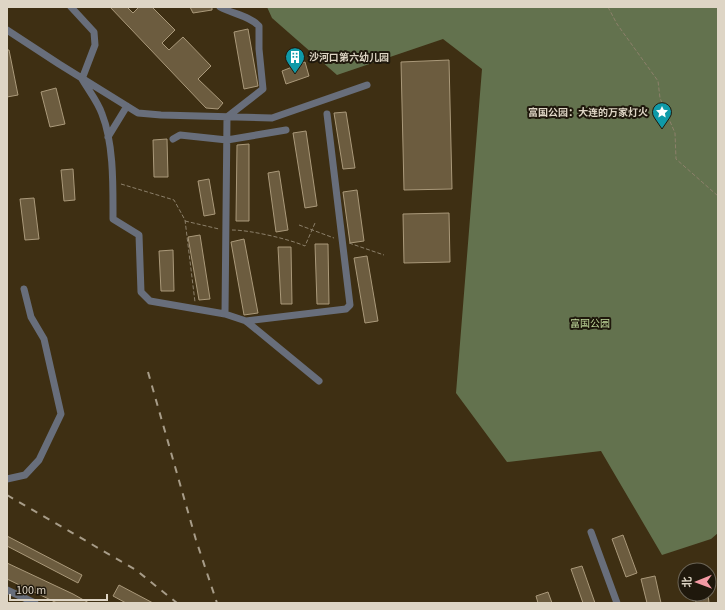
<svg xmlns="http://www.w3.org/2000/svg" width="725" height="610" font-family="'Source Sans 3','Noto Sans SC',sans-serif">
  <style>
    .forest { fill: #63724e }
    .building { fill: #6c5c3f; stroke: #aa997a }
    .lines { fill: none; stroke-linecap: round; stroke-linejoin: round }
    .path { stroke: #8c806a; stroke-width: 1; stroke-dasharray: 4 2; stroke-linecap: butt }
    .minor { stroke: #686e7b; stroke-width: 7 }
    .rail { stroke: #a79c88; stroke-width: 2; stroke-dasharray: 7 7; stroke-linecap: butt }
    .labels { text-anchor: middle; stroke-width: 4; stroke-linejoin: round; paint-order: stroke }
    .poi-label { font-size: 10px; font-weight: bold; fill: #ded5c5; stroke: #1f180c; text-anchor: start }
    .park-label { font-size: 10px; fill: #c1d99c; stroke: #1f180c }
  </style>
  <rect width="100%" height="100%" fill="#3e2f13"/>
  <path class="forest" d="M267 7H718V533L711 539 662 555 601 451 507 462 456 393 482 69 443 39 337 75 272 18Z"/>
  <path class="building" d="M110 7H127L133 13 139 7H152L175 30 162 43 169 50 183 37 211 66 198 79 223 103 218 109 206 108Z
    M190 7H212V10L193 13Z
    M248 29 258 86 244 89 234 32Z
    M7 50H9L18 95 7 97Z
    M449 60 452 189 404 190 401 62Z
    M305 62 309 76 286 84 282 71Z
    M56 88 65 124 50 127 41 92Z
    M346 112 355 168 343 169 334 113Z
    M306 131 317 206 305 208 293 133Z
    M167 139 168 177H154L153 140Z
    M249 144V221H236L237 145Z
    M73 169 75 200 64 201 61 170Z
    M279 171 288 230 276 232 268 173Z
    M209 179 215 214 204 216 198 181Z
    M357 190 364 241 350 243 343 192Z
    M34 198 39 239 25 240 20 199Z
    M449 213 450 262 404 263 403 214Z
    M200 235 210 299 199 300 188 237Z
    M244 239 258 313 244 315 231 242Z
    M315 244H328L329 304H317Z
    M278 247H291L292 304H281Z
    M173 250 174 291H161L159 251Z
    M367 256 378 321 365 323 354 258Z
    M623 535 637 573 626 577 612 539Z
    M7 536 82 575 78 583 7 546Z
    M7 563 73 594 89 603H57L7 579Z
    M582 566 595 603H583L571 569Z
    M655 576 661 603H647L641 579Z
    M119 585 153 603H126L113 596Z
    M548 592 552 603H538L536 596Z
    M695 594H708L709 603H696Z"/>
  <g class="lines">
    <path class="path" d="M608 7 617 24 658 81 660 98 675 133 676 159 718 196
      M121 184 174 200 185 220 195 302
      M185 221 219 229
      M299 225 334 238
      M232 230C250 230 289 239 305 246L315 223
      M349 243 384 255"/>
    <path class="minor" d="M71 7 94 32 95 45 82 79C89 91 98 102 102 114 114 144 113 187 113 219L139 235 141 292 150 301 225 314 246 321 319 381
      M220 7C233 14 250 16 259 26V49L263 89 227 117 225 314
      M7 30 59 64 138 113 161 115 272 118 367 85
      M108 137 127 106
      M173 139 180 135 227 140 286 130
      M246 321 346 309 350 305 327 114
      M7 479 25 475 39 460 61 414 44 339 31 317 24 289
      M591 532 617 603
      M7 590 35 603"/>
    <path class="rail" d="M148 372 196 540 217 603
      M7 495 136 570 177 603"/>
  </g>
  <defs>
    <symbol id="building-pin" viewBox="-11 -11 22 30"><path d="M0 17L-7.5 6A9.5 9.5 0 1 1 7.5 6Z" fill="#0f9aa8" stroke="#1f180c"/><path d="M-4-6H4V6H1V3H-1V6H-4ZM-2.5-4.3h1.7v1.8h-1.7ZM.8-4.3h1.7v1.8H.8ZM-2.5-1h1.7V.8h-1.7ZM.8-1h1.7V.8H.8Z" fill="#fff"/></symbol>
    <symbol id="sight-pin" viewBox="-11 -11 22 30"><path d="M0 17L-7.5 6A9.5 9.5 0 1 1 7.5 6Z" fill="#0f9aa8" stroke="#1f180c"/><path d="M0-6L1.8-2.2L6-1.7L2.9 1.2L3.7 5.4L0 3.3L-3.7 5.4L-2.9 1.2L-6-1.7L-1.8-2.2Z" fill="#fff"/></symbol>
  </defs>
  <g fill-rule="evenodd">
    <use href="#building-pin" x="284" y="46" width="22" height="30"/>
    <use href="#sight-pin" x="651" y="101" width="22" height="30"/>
  </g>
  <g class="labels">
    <g class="poi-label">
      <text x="309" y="61">沙河口第六幼儿园</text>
      <text x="648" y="116" text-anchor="end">富国公园：大连的万家灯火</text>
    </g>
    <g class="park-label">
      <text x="590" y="327">富国公园</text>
    </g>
  </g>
  <rect width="725" height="610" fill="none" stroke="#ded5c5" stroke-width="16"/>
  <g transform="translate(697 582) rotate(269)"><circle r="19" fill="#1f180c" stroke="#6b6456"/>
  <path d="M0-3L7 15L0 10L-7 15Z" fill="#f49aa4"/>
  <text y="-6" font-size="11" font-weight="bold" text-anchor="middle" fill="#ded5c5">北</text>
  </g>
  <path d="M10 594v6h97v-6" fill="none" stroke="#ded5c5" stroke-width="2"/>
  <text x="16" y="594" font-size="12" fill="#ded5c5" stroke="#1f180c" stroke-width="3" paint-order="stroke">100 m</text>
</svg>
